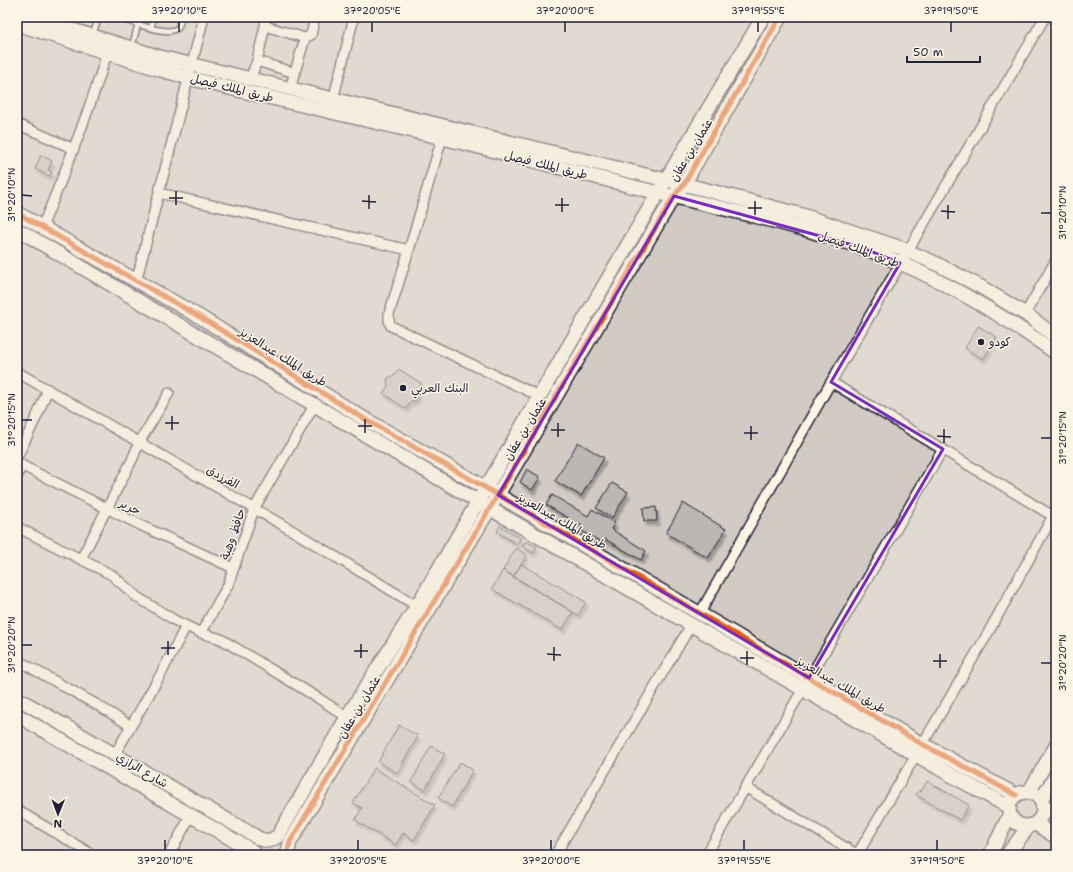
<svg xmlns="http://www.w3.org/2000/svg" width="1073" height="872" font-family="'Shantell Sans','Playpen Sans Arabic',sans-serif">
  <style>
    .green { fill: #d1cbc3; stroke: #7a767f }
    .building { fill: #bcb7b3; stroke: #22223b; filter: url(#shadow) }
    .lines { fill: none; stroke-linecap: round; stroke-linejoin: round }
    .lane-casing { stroke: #22223b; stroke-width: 8 }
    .street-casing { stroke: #22223b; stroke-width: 12 }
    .secondary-casing { stroke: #22223b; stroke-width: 16 }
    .lane { stroke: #fcf5e5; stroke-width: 4.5 }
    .street { stroke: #fcf5e5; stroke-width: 9 }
    .secondary { stroke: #fcf5e5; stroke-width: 13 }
    .cycleway-casing { stroke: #fcf5e5; stroke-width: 8 }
    .cycleway { stroke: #e8590c; stroke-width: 5 }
    .marked { fill: none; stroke: #7b2cbf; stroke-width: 3; stroke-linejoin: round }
    .ticks { fill: none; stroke: #22223b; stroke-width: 1.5 }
    .poi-dot { fill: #22223b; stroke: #fcf5e5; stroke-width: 1.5 }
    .labels { text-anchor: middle; stroke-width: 3; stroke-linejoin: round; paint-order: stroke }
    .street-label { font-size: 12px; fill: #22223b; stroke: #fcf5e5 }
    .poi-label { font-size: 12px; fill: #22223b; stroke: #fcf5e5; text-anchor: start }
    .neatline { fill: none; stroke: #22223b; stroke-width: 1.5 }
    .ticks-label { font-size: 10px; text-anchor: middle; fill: #22223b }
  </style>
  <defs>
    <filter id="shadow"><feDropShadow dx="2.5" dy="4.5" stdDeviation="1" flood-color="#0004"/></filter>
  </defs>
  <rect width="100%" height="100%" fill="#efe8db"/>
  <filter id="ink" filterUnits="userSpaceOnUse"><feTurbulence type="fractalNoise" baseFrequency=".025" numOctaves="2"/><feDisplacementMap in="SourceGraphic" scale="8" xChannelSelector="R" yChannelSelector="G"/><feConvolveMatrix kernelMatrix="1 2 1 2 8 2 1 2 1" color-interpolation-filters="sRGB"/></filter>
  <g filter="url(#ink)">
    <path class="green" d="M17 17H1056V855H17Z"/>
    <path class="building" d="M41 155 52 161 48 170 52 172 49 176 35 169Z
      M978 326 997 337 983 359 965 348Z
      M399 369 422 384 418 390V397L416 400 411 401 406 409 383 393 388 386 387 379 392 376H394Z
      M578 442 604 458 581 496 555 481Z
      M527 469 540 477 532 490 520 482Z
      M612 483 628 492 612 518 596 508Z
      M552 495 588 516 592 509 615 523 611 529 646 551 641 560 605 539 603 543 580 530 582 526 546 505Z
      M683 503 726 529 708 558 666 533Z
      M656 507 657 521H644L643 508Z
      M500 526 521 538 517 544 497 532Z
      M526 541 537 547 533 553 522 546Z
      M516 548 527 555 513 577 503 570Z
      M521 564 586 602 578 615 513 577Z
      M503 570 573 612 562 630 492 589Z
      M399 725 418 736 397 773 378 762Z
      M431 746 445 754 425 790 411 782Z
      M460 762 473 770 452 807 438 798Z
      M374 768 435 805 414 840 403 833 396 845 355 820 362 808 353 803Z
      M927 781 969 805 960 820 916 795 919 790 921 792Z"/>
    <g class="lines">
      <defs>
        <path id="lane" d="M116 17C130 21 166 37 178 28L182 17
          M151 28 154 17
          M93 34 99 17
          M132 47 138 24"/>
        <path id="street" d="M266 17 265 26 305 38 311 35 315 17
          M1050 17 1056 20
          M257 61 265 26
          M250 79 257 61 295 73
          M290 89 305 38
          M333 100 354 17
          M17 124 74 149
          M159 193 409 250 442 138
          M42 227C66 170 89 113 107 53
          M409 250 389 314V321L391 326 539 396
          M136 282 204 17
          M1025 314 1056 260
          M17 372 293 531 417 606
          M831 382 1056 518
          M17 457 37 416 48 389
          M17 463 140 525 233 568
          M17 476 22 465
          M17 527 112 575 137 597 176 621 201 633 221 639 318 698 347 717
          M81 559 132 460 139 443 169 393
          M700 613 831 382 1045 17
          M201 633 228 585 254 509 315 404
          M17 660 99 706 131 726
          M115 754 162 672 186 626
          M745 787 858 855
          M17 810 93 855
          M169 855 191 815
          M555 855 691 625
          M706 855 943 449
          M857 855 988 633 1053 516"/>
        <path id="secondary" d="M30 17 160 57 707 190 802 215 898 247 935 263 981 287 1027 315 1056 337
          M17 24 158 69 189 78C268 98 347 115 426 134 494 150 560 168 627 185 704 205 783 220 858 246 929 271 995 310 1056 353
          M17 213 200 317 363 418 486 488 922 744 1016 795
          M17 229 477 501 951 775 1009 807
          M17 698 260 839 268 841
          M17 715 223 834 251 850 256 855
          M1009 809a17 17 0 1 1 34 0a17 17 0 1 1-34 0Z
          M1029 792 1056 746
          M1041 800 1056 775
          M1044 807 1056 815
          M1036 824 1056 837
          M271 840 278 836 347 717 417 606 658 193 763 17
          M288 851 290 842 490 508 674 196 684 184 780 17
          M990 855 1010 814
          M1007 855 1029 826"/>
      </defs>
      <use href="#lane" class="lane-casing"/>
      <use href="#street" class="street-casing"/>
      <use href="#secondary" class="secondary-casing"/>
      <use href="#lane" class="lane"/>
      <use href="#street" class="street"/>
      <use href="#secondary" class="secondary"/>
      <defs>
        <path id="cycleway" d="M17 213 200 317 363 418 486 488 922 744 1016 795
          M288 851 290 842 490 508 674 196 684 184 780 17"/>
      </defs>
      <use href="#cycleway" class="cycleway-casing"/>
      <use href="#cycleway" class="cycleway"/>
    </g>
  </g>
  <path d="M0 0H1073V872H0ZM674 196 860 247 900 263 831 382 943 449 809 678 498 495Z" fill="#efe8db" fill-opacity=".55" fill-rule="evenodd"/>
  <path class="marked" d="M674 196 860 247 900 263 831 382 943 449 809 678 498 495Z"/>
  <path class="ticks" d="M179 32V22M372 32V22M565 32V22M758 32V22M951 32V22M22 195 32 196M169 198H183M362 201 376 202M176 205V191M555 205H569M748 208H762M369 209V195M941 211 955 212M562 212V198M1041 213H1051M755 215V201M948 219V205M22 420H32M165 423H179M358 426H372M172 430V416M551 430H565M365 433V419M744 433H758M937 436 951 437M558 437V423M1041 438H1051M751 440V426M944 443V429M22 645H32M161 648H175M354 651H368M547 654 561 655M168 655V641M361 658V644M740 658H754M554 661V647M933 661H947M1041 663H1051M747 665V651M940 668V654M165 850V840M358 850V840M551 850V840M744 850V840M937 850V840"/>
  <g class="poi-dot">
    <circle cx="981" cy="342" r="4"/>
    <circle cx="403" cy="388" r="4"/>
  </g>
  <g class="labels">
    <g class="street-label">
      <text transform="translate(232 88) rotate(14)" y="4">طريق الملك فيصل</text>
      <text transform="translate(691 150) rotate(-59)" y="4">عثمان بن عفان</text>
      <text transform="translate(546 165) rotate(14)" y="4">طريق الملك فيصل</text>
      <text transform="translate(859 249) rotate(20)" y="4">طريق الملك فيصل</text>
      <text transform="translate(283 357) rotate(32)" y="4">طريق الملك عبدالعزيز</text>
      <text transform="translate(525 429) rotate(-59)" y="4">عثمان بن عفان</text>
      <text transform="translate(223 477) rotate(30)" y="4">الفرزدق</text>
      <text transform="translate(130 507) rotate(26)" y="4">جرير</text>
      <text transform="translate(562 521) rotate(30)" y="4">طريق الملك عبدالعزيز</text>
      <text transform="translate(233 534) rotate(-71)" y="4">حافظ وهبة</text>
      <text transform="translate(841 685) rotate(30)" y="4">طريق الملك عبدالعزيز</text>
      <text transform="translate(359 707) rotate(-59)" y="4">عثمان بن عفان</text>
      <text transform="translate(142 770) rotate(30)" y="4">شارع الرازي</text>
    </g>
    <g class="poi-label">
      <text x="989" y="346">كودو</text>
      <text x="411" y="392">البنك العربي</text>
    </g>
  </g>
  <rect width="1073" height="872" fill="none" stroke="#fcf5e5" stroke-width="44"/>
  <g transform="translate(58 814) rotate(181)" stroke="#fcf5e5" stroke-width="3" paint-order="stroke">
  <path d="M0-3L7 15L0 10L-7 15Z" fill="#22223b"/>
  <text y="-6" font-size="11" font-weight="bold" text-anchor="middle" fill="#22223b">N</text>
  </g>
  <path d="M907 56v6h73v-6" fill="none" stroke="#22223b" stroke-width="2"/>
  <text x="913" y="56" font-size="12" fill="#22223b" stroke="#fcf5e5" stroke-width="3" paint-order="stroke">50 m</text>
  <rect x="22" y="22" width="1029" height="828" class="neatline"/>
  <g class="ticks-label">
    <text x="179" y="14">37°20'10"E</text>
    <text x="372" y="14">37°20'05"E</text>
    <text x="565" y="14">37°20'00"E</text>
    <text x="758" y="14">37°19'55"E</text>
    <text x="951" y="14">37°19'50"E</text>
    <text transform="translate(11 195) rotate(-90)" y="4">31°20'10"N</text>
    <text transform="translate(1062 213) rotate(-90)" y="4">31°20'10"N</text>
    <text transform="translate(11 420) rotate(-90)" y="4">31°20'15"N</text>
    <text transform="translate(1062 438) rotate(-90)" y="4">31°20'15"N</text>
    <text transform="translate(11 645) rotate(-90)" y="4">31°20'20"N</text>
    <text transform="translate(1062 663) rotate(-90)" y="4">31°20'20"N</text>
    <text x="165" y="864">37°20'10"E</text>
    <text x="358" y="864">37°20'05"E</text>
    <text x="551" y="864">37°20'00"E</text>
    <text x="744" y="864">37°19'55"E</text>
    <text x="937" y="864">37°19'50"E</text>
  </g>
</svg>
